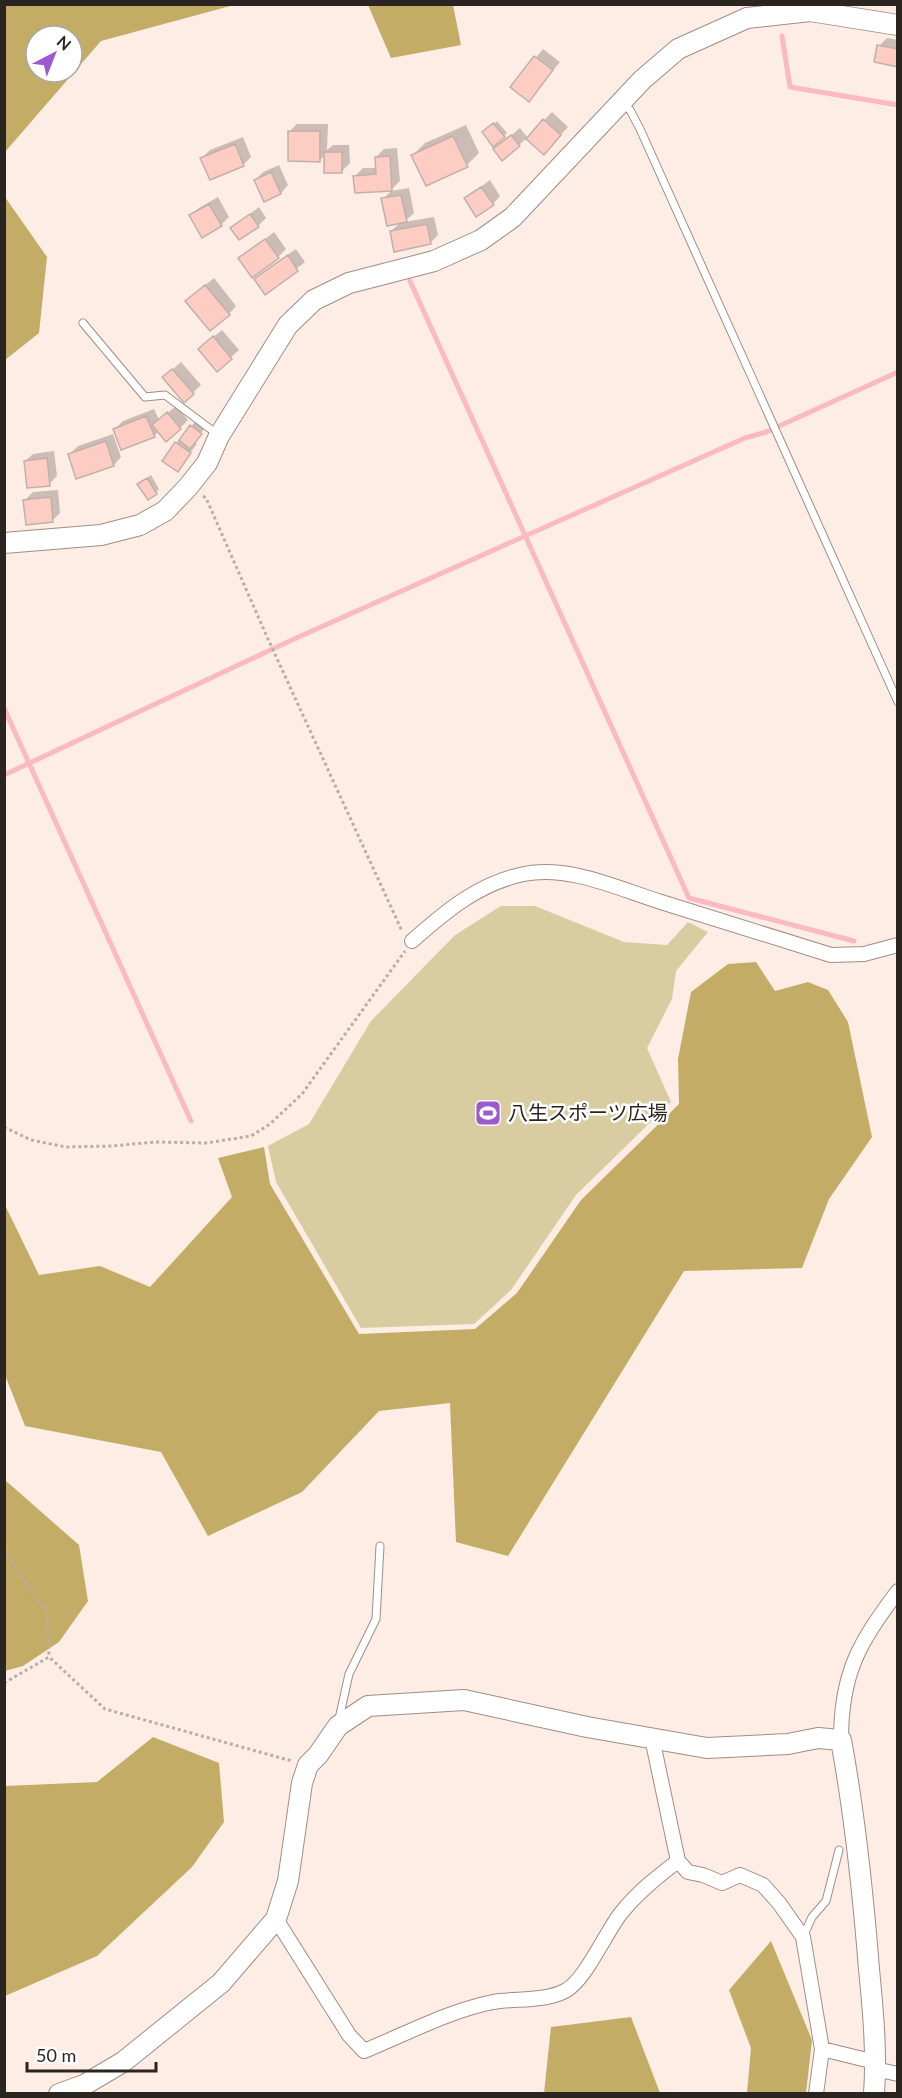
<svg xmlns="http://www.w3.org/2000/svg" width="902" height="2098" font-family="Lato,'Noto Sans JP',sans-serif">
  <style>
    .green { fill: #d9cca1 }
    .forest { fill: #c3ad66; fill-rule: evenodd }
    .shadow { fill: #0003 }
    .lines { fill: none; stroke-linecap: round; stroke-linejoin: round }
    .stream { stroke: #fbbac2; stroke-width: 5 }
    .building { fill: #fdcdc3; stroke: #c2afab; stroke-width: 1.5 }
    .lane-casing { stroke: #9e8e85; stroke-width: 9 }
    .street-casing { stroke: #9e8e85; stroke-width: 16 }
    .secondary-casing { stroke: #9e8e85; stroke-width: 22 }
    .path { stroke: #baada5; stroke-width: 3; stroke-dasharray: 3 3; stroke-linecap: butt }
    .lane { stroke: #fff; stroke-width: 7 }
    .street { stroke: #fff; stroke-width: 14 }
    .secondary { stroke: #fff; stroke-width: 20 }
    .labels { text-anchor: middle; stroke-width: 5; stroke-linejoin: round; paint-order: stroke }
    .poi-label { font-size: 20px; fill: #2b2521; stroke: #fff; text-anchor: start }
  </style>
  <rect width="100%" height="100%" fill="#feede4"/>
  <path class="green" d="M501 906H535L624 942 667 945 688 922 708 932 676 971 672 999 647 1048 671 1102 576 1195 511 1290 474 1324 361 1328 276 1182 268 1146 309 1124 371 1021 455 935Z"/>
  <path class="forest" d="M5 4H233L234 5 101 41 5 152ZM36 36H72V72H36Z
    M368 5H453L461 45 391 58Z
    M5 197 47 257 39 333 5 360Z
    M756 962 775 991 808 982 828 990 848 1022 872 1137 829 1199 802 1268 684 1271 508 1556 456 1542 450 1403 379 1411 302 1492 208 1536 161 1452 25 1426 5 1375V1205L39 1275 100 1266 150 1287 232 1197 218 1158 264 1147 270 1184 359 1334 475 1329 517 1293 581 1200 679 1104 678 1059 691 992 728 964Z
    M5 1480 79 1545 88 1601 59 1642 23 1666 5 1671Z
    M153 1737 219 1763 224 1822 192 1867 97 1956 5 1996V1786L97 1782Z
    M771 1941 812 2040 806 2093H747L751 2048 729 1990Z
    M631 2017 660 2093H544L551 2027Z"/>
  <path class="shadow" d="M887 38 898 40V65L879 46Z
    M543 49 560 62 529 100 512 87Z
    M552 112 568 127 544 153 527 138 502 159 495 149 520 128 528 138Z
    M497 121 507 133 504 136 487 129Z
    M297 124H328L327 150 333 145H349L350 163 342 171 325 155 320 160 289 132Z
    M466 125 479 153 467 165 413 155 425 143Z
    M243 137 251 157 243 165 202 158 210 150Z
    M397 148 400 181 392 189 355 176 363 168H377L376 157 384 149Z
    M279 165 288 185 281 193 255 180 263 172Z
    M490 180 500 196 493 204 466 198Z
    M409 188 414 213 404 222 434 217 438 235 430 243 391 231 401 222 383 199 391 191Z
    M218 197 229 217 221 225 203 236 191 216 199 208Z
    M259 207 266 218 258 226 232 228Z
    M274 232 286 249 278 257 240 259Z
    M296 249 305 262 266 292 256 279 264 271Z
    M214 278 236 306 229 314 195 293Z
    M222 330 239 350 217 370 207 342Z
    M181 362 201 385 184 401 172 370Z
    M176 406 188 420 180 428 159 431 154 436 115 429 123 421 154 409 159 420Z
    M195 422 204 429 194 442 197 444 177 470 164 461 176 443Z
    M113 434 121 457 114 465 70 454 78 446Z
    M54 451 57 476 49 484 25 461 33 454Z
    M151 475 159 489 156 493 139 484Z
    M58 490 60 513 52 521 25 500 33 492Z"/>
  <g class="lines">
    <path class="stream" d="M782 36 790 87 898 105
      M410 281 689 898 854 941
      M4 708 191 1121
      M4 775 294 639 745 438 766 432 898 372"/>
  </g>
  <path class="building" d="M877 45 898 49V67L874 62Z
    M534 56 553 70 529 102 510 87Z
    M543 119 561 135 544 155 526 139Z
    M493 123 505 137 493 147 482 132Z
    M288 131H320V162L288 161Z
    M511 135 520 146 502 161 493 149Z
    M453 136 468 167 426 186 411 155Z
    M235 144 244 166 210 180 200 158Z
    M324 152H342V173H324Z
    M390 156 392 191 355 193 353 176 376 174 375 157Z
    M271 172 281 194 264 202 254 180Z
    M481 187 494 205 476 217 464 198Z
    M401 195 407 222 387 226 381 198Z
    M209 204 222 226 202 238 189 215Z
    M250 214 259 227 239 240 230 228Z
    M427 224 431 244 394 252 390 231Z
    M265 239 279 258 252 278 238 258Z
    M288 255 298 271 265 295 254 279Z
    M205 285 230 315 210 331 185 301Z
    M213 336 232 359 217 372 198 349Z
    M172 369 194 394 184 403 162 377Z
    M167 412 181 429 166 442 152 425Z
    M146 416 155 437 121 450 113 429Z
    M190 425 202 434 190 449 179 440Z
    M106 441 114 466 76 479 68 454Z
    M175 442 191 453 178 472 162 461Z
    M47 458 50 486 27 488 24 461Z
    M147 478 157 494 148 500 137 484Z
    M51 497 53 522 26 525 23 500Z"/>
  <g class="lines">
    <defs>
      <path id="lane" d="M622 103 630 110 640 129 898 702
        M83 323 145 397 165 395 217 434
        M339 1719 349 1674 376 1619 380 1546
        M803 1937 812 1917 826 1901 839 1850"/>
      <path id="street" d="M412 941C446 911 479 883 524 874 570 865 619 889 661 902 718 920 775 937 831 955L864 954 898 945
        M652 1738 678 1861 688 1872 703 1875 722 1883 740 1875 763 1885 779 1903 803 1937 822 2049 816 2094
        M841 1740C841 1673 859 1643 898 1591
        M276 1919 349 2035 364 2051C406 2034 448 2011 493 2002 516 1998 543 2002 565 1991 585 1981 606 1932 621 1913 638 1892 657 1877 678 1861
        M822 2049 875 2062
        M875 2069 898 2074"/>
      <path id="secondary" d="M4 543 101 535 140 525 165 511 188 487 207 463 219 436 288 325 314 300 349 283 434 261 481 240 513 217 642 80 678 49 747 18 810 11 898 25
        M59 2094 84 2085 123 2062 221 1983 276 1919 288 1881 302 1783 308 1765 318 1755 338 1726 368 1706 464 1700 587 1727 707 1748 788 1744 818 1738 841 1740C855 1816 863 1893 869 1969 873 2010 877 2052 874 2094"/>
    </defs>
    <use href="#lane" class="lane-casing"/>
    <use href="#street" class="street-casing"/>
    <use href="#secondary" class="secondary-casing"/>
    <path class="path" d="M203 496 206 498 268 639 402 931
      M4 1127 31 1140 66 1147 111 1146 156 1142 206 1143 251 1136 270 1124 302 1094 405 951
      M4 1551 47 1613 49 1657
      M4 1683 49 1657 105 1709 292 1761"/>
    <use href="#lane" class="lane"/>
    <use href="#street" class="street"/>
    <use href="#secondary" class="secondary"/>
  </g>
  <defs>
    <symbol id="stadium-square" viewBox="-11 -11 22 22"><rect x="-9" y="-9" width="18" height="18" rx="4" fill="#9d5acf" stroke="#fff"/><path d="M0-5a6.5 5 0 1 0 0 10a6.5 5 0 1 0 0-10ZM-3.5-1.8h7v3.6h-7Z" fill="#fff"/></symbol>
  </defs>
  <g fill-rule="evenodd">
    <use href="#stadium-square" x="473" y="1098" width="30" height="30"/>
  </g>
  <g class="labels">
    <g class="poi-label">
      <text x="508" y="1120">八生スポーツ広場</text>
    </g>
  </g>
  <rect width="902" height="2098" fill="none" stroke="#2b2521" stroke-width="12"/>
  <g transform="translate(54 54) rotate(42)"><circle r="28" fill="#ffffff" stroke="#aaa8a6" stroke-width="1.5"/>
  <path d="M0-4.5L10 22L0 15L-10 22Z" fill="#9d5acf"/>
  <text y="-9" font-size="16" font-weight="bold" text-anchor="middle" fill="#2b2521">N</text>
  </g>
  <path d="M27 2062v9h129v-9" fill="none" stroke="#2b2521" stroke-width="3"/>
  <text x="36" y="2062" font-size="18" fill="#2b2521" stroke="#ffffff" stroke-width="4.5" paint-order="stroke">50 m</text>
</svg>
